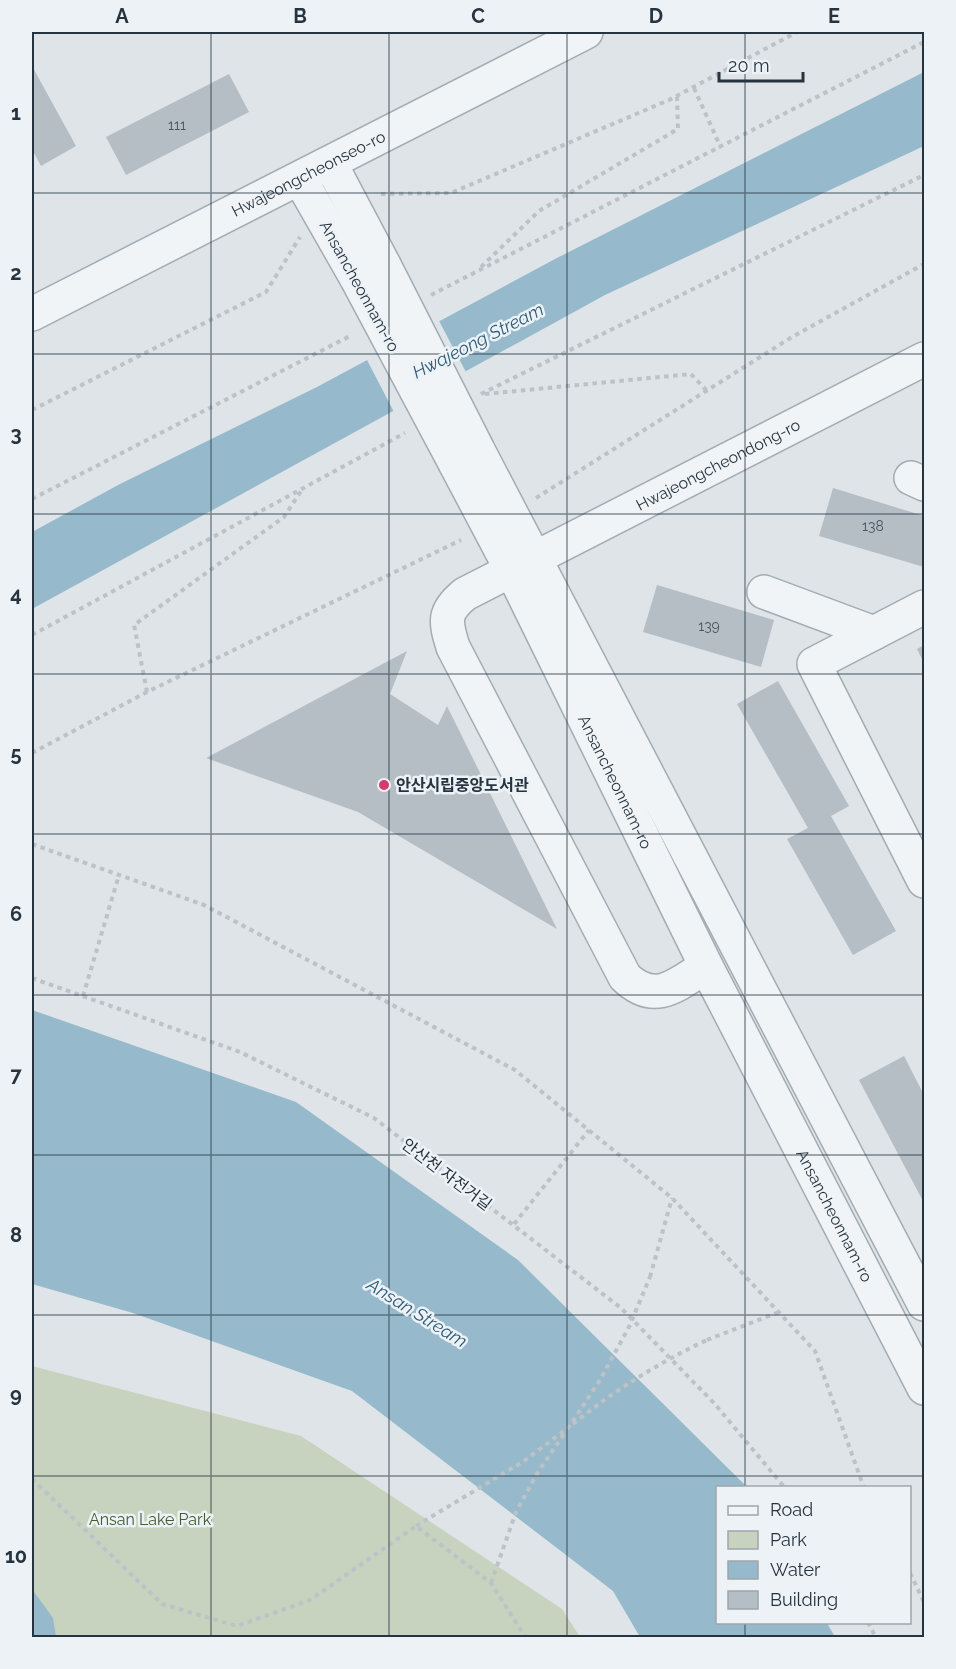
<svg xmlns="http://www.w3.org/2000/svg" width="956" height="1669" font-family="Raleway,'Noto Sans KR',sans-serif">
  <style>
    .green { fill: #c7d3be }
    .water { fill: #96bacb }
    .pier { fill: #dee4e8 }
    .building { fill: #b5bec5 }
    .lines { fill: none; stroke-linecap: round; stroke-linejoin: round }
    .minor-casing { stroke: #a3acb2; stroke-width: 36 }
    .path { stroke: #bcc2c7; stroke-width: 4; stroke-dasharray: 4.5 4.5; stroke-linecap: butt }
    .minor { stroke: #f1f4f6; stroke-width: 33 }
    .minor-bridge-casing { stroke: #a3acb2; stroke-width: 36; stroke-linecap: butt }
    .path-bridge { stroke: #bcc2c7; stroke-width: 4; stroke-dasharray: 4.5 4.5; stroke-linecap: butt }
    .minor-bridge { stroke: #f1f4f6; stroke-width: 33 }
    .grid { fill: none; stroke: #263440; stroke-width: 1.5; stroke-opacity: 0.55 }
    .poi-dot { fill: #d63a6f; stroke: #edf2f6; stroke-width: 2 }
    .labels { text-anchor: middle; stroke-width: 5; stroke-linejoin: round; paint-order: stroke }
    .number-label { font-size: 14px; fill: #4a5661 }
    .street-label { font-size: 16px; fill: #263440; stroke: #edf2f6 }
    .poi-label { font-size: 16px; font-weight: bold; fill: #263440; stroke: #edf2f6; text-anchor: start }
    .park-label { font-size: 16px; fill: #425d32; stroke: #edf2f6 }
    .water-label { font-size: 18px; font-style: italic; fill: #2e5c76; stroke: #edf2f6 }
    .neatline { fill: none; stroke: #263440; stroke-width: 2 }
    .grid-label { font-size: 20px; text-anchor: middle; font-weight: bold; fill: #263440 }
  </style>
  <rect width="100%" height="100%" fill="#dee4e8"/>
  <path class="green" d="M32 1366 301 1436 562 1609 580 1637H32Z"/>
  <path class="water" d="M924 72V146L605 295 32 609V532L120 484 317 387 555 259Z
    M32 1010 296 1102 518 1260 747 1487 718 1488V1622L827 1623 835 1637H640L613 1591 352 1391 133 1313 32 1284Z
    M32 1589 53 1618 56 1637H32Z"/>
  <path class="pier" d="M438 319 467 374 395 414 366 358Z"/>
  <path class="building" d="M32 66 76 146 41 166 32 149Z
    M229 74 249 112 126 175 106 137Z
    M833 488 924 516V567L819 536Z
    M657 585 774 620 761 667 643 632Z
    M924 645V663L917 649Z
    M407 651 390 694 438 725 447 706 557 929 358 812 206 758Z
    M778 681 849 806 831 816 896 931 853 955 787 839 808 828 737 704Z
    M904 1056 924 1095V1203L859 1080Z"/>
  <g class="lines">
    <defs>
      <g id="minor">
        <path d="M330 163 384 265"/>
        <path d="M300 179 357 279"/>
        <path id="s1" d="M32 314 586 32"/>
        <path d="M478 450 924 1304"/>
        <path id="s2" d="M455 463 512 571 706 966 924 1388"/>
        <path d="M911 478 924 484"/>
        <path d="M764 592 874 633"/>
        <path d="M924 607 814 664 924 881"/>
        <path id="s3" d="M706 966C677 985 655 1006 625 977L453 647C445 621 443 612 465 594L924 359"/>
      </g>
    </defs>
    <use href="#minor" class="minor-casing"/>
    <path class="path" d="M694 88 721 148
      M381 194 451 193 669 100 797 32
      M481 267 539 211 678 129 677 97
      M431 295 924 42
      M481 394 924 175
      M485 394 691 374 708 392
      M32 410 266 292 300 237
      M536 498 792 337 924 264
      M32 499 352 335
      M32 635 405 433
      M147 692 134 625 284 517 301 491
      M32 753 147 692 461 540
      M32 844 204 905 515 1070 672 1198 815 1351 864 1488
      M32 978 240 1052 374 1118 621 1308 714 1403 785 1488
      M83 996 119 875
      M514 1224 589 1130
      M650 1277 672 1198
      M707 1340 779 1312
      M32 1479 162 1604 237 1626 310 1600 416 1526 491 1583 526 1638
      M910 1573 924 1602
      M868 1622 876 1638"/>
    <use href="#minor" class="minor"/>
    <defs>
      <path id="minor-bridge" d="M384 265 478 450
        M357 279 455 463"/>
    </defs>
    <use href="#minor-bridge" class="minor-bridge-casing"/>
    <path class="path-bridge" d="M573 1424C615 1390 658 1363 707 1340
      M416 1526 524 1461 569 1427 600 1380 629 1327 650 1277
      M491 1583 516 1512 538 1472 566 1431"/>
    <use href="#minor-bridge" class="minor-bridge"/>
  </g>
  <path class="grid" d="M211 32V1638M389 32V1638M567 32V1638M745 32V1488M32 193H924M32 354H924M32 514H924M32 674H924M32 834H924M32 995H924M32 1155H924M32 1315H924M32 1476H924M745 1622V1638"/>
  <circle class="poi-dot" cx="384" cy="785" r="6"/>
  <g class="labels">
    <g class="number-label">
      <text x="177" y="130">111</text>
      <text x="873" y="531">138</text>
      <text x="709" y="631">139</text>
    </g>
    <g class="street-label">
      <text dy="6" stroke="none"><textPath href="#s1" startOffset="310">Hwajeongcheonseo-ro</textPath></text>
      <text transform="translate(360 286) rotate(61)" y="6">Ansancheonnam-ro</text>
      <text dy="6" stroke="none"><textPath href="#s3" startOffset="808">Hwajeongcheondong-ro</textPath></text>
      <text dy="6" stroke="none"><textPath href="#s2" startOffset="357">Ansancheonnam-ro</textPath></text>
      <text transform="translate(447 1174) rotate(37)" y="6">안산천 자전거길</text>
      <text dy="6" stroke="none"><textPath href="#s2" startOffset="843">Ansancheonnam-ro</textPath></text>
    </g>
    <g class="poi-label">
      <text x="396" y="791">안산시립중앙도서관</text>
    </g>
    <g class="park-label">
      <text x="150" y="1525">Ansan Lake Park</text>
    </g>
    <g class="water-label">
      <text transform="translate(478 341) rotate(-27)" y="6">Hwajeong Stream</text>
      <text transform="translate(417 1313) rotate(32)" y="6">Ansan Stream</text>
    </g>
  </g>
  <rect width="956" height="1669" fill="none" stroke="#edf2f6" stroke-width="66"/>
  <rect x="716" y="1486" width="195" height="138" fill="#edf2f6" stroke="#9da6ad" stroke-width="1.5"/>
  <rect x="728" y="1506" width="30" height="9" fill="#f1f4f6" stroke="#9da6ad" stroke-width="1.5"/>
  <text x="770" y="1516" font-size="18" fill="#263440">Road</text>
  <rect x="728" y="1531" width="30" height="18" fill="#c7d3be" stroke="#9da6ad" stroke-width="1.5"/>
  <text x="770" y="1546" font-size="18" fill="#263440">Park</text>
  <rect x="728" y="1561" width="30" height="18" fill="#96bacb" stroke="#9da6ad" stroke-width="1.5"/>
  <text x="770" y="1576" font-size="18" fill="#263440">Water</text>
  <rect x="728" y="1591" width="30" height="18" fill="#b5bec5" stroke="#9da6ad" stroke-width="1.5"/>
  <text x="770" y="1606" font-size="18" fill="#263440">Building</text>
  <path d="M719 72v9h84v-9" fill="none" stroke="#263440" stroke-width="3"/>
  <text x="728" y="72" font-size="18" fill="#263440" stroke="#edf2f6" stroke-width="4.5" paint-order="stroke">20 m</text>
  <rect x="33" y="33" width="890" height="1603" class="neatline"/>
  <g class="grid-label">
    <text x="122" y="23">A</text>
    <text x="300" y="23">B</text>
    <text x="478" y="23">C</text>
    <text x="656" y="23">D</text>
    <text x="834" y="23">E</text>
    <text x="16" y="120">1</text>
    <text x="16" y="280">2</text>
    <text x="16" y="441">3</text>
    <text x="16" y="601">4</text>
    <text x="16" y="761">5</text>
    <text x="16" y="921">6</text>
    <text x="16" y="1082">7</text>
    <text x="16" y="1242">8</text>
    <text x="16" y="1402">9</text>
    <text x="16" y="1563">10</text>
  </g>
</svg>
